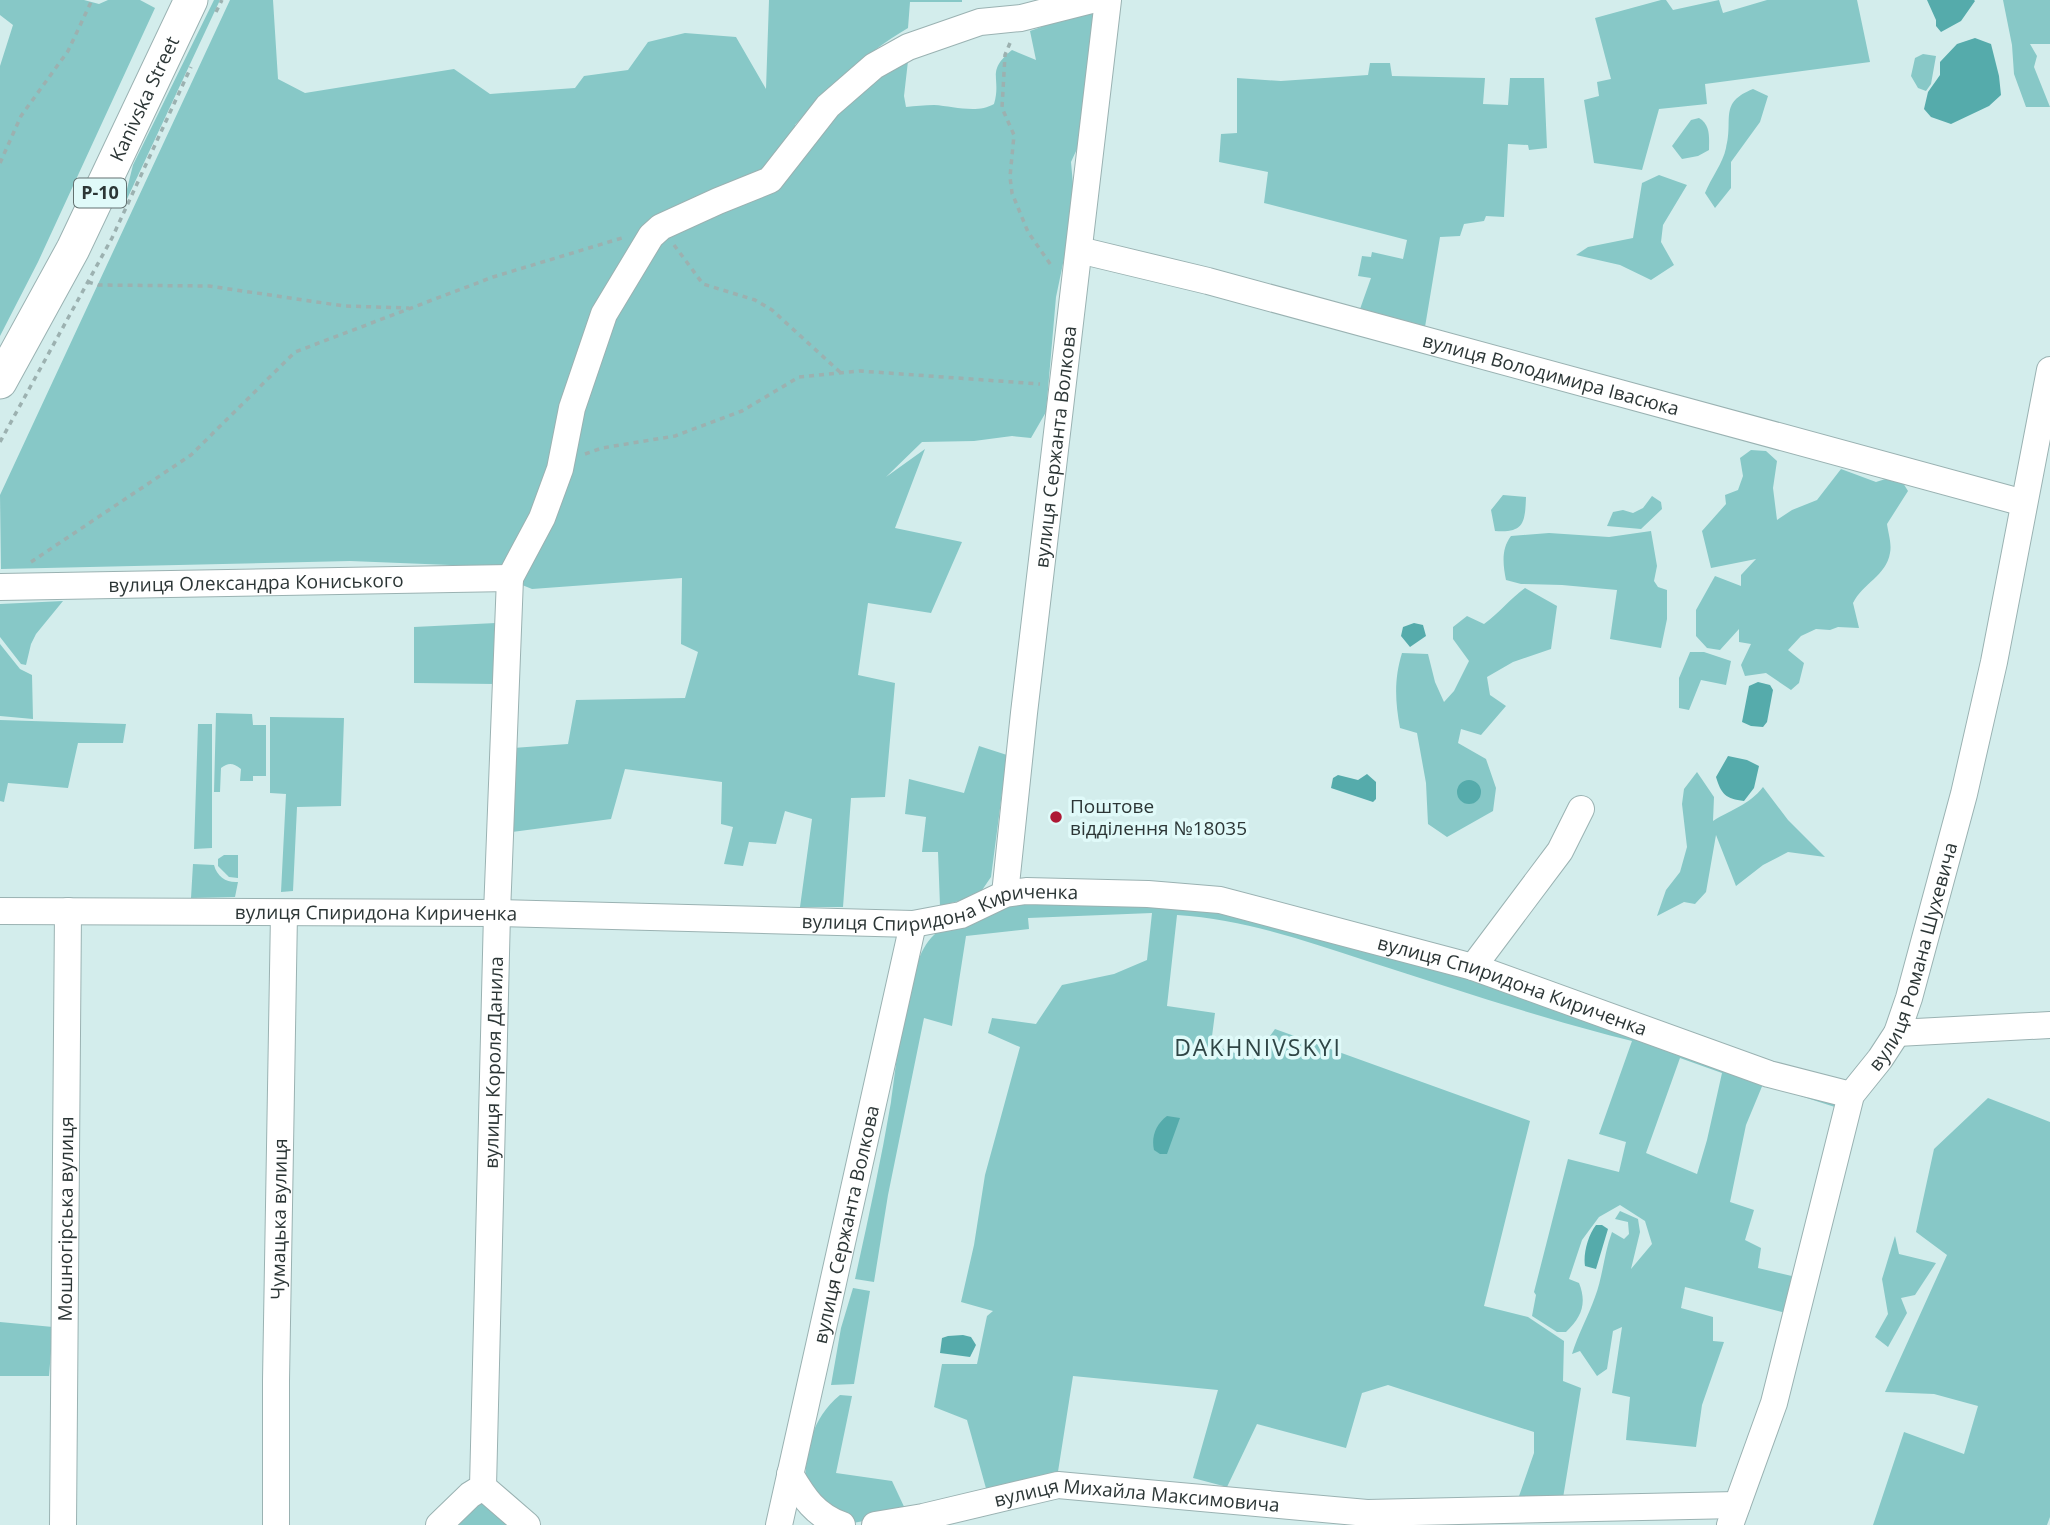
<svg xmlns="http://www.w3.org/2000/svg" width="2050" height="1525" font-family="'Open Sans',sans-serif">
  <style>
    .green { fill: #87c8c7; fill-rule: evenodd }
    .water { fill: #55abab }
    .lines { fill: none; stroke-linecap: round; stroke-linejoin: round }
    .minor-casing { stroke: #9ab2b2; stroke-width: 28 }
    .major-casing { stroke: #9ab2b2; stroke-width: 35 }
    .path { stroke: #9cb1b0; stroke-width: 3.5; stroke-dasharray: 5 5; stroke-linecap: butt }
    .minor { stroke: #fff; stroke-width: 26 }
    .major { stroke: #fff; stroke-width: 33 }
    .poi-dot { fill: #ad1834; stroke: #e0faf9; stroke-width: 2.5 }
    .labels { text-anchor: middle; stroke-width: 7; stroke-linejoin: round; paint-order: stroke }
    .shield { fill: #e0faf9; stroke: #627170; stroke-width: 2 }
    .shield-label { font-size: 18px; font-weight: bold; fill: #2c3636 }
    .street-label { font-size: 19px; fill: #2c3636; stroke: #e0faf9 }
    .poi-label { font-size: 19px; fill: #2c3636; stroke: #e0faf9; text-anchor: start }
    .quarter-label { font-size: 23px; letter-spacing: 2px; fill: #2f4545; stroke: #e0faf9 }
  </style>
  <rect width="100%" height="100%" fill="#d3edec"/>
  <path class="green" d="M0 0H84L99 4 108 0H140L155 8 38 262 0 336V66L13 25 0 15Z
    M214 0H220L127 199 125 197 133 165Z
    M230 0H273L278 79 305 93 454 69 490 94 575 88 584 76 628 70 648 42 685 33 736 37 766 89 769 0H962V2H910L908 28C864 54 830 87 795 125L794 167 830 117 872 77 908 61 904 96 906 107C915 106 925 105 934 105 953 106 977 114 994 104 1002 77 985 72 1012 50L1036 60 1030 31C1053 24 1074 11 1098 4L1082 138 1071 162 1073 185 1065 254 1056 297 1046 412 1031 438 1012 436 974 441 922 442 886 477 925 449 895 528 962 542 931 613 868 603 858 675 895 683 885 797 851 798 843 907H800L812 819 785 811 776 844 749 842 743 866 724 864 733 827 721 824 722 782 625 769 611 819 512 832 513 748 568 744 576 700 685 698 698 652 681 644 682 578 532 589 475 566 350 561 1 569 0 495Z
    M1661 0H1666L1673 10 1719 0 1723 13 1767 0H1857L1870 62 1705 84 1707 104 1659 109 1642 170 1594 163 1584 100 1599 96 1597 82 1611 79 1595 18Z
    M2003 0H2050V44H2030L2037 56 2034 67 2050 107H2026L2014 74 2012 45Z
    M1923 54 1936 56 1931 84 1926 91 1918 88 1911 76 1915 58Z
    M1370 63H1390L1392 76 1485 78 1483 104 1508 105 1510 78H1544L1547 148 1529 150 1528 145 1508 144 1504 217 1486 216 1484 221 1464 224 1460 236 1440 237 1425 327 1360 309 1371 278 1358 276 1362 256 1371 257 1372 252 1403 259 1407 240 1264 203 1268 172 1219 162 1221 134 1237 133V78L1281 81 1368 75Z
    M1753 89 1768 96 1760 122 1731 162V188L1715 208 1705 193C1711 178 1723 163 1726 148 1734 119 1718 103 1753 89Z
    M1699 118C1711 125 1709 138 1709 150L1698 156 1682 159 1672 146 1691 120Z
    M1659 175 1687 185 1663 225 1661 242 1674 265 1651 280 1620 265 1576 255 1588 247 1633 238 1642 183Z
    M1751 450 1766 451 1777 461 1773 488 1777 520 1792 510 1817 500 1841 469 1876 482 1898 475 1908 491 1887 524C1888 532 1892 544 1890 553 1886 576 1863 583 1853 603L1859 628 1838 627 1830 630 1816 629 1801 636 1788 650 1804 663 1799 683 1791 690 1766 673 1745 676 1741 665 1751 644 1739 642V629L1720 650 1707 648 1696 636V610L1715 576 1741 586V575L1756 559 1711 568 1702 531 1726 504 1725 495 1738 490 1743 476 1740 458Z
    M1503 495 1526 497C1525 523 1524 533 1495 531L1491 510Z
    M1652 496 1661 502 1662 509 1641 529 1607 526 1613 512 1623 510 1633 513 1643 508Z
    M1651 531 1657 566 1654 581 1658 587 1667 590V619L1661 648 1610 639 1617 590 1562 585 1521 584 1506 580C1503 565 1501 549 1511 536L1549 533 1609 537Z
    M1525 588 1557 606 1551 649 1513 662 1487 677 1490 695 1506 706 1481 735 1461 729 1458 743 1486 759 1496 788 1493 811 1447 837 1428 824 1426 783 1417 733 1400 728C1395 701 1394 679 1402 653L1428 654 1435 682 1444 702 1454 691 1469 661 1453 639V627L1467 616 1484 624C1499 613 1510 599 1525 588Z
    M63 601 36 634 31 644 26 665 21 664 0 637V604Z
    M496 623 494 684 414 683V627Z
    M0 644 20 669 32 675 33 719 0 716Z
    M1690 652H1704L1731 661 1726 685 1701 680 1689 710 1679 708V678Z
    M216 713 252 714 253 725H266V776H253V781H240L241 769C233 763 229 762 221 768L220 792H214Z
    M270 717 344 718 341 806 297 807 293 891 281 892 286 794 270 793Z
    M0 720 126 724 123 743H78L68 788 8 783 4 802 0 801Z
    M198 724H212V848L194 849Z
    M979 746 1007 755 991 877 978 896 940 906 938 852H922L926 817 905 814 909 779 964 793Z
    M1697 772 1714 797 1713 821C1732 809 1749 805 1763 787L1788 820 1825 857 1788 852 1763 865 1736 886 1716 835 1706 892 1695 904 1684 902 1657 916 1666 890 1680 872 1687 847 1682 804 1684 789Z
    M224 855H238V878L229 877 218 866V859Z
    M193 864 214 865C217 877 227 883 238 882L235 897 191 898Z
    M1051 901 1200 903 1394 953 1835 1099 1838 1108 1763 1084 1746 1125 1730 1202 1754 1210 1745 1240 1761 1248 1758 1268 1796 1277 1786 1313 1685 1287 1681 1308 1713 1317V1341L1724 1342 1702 1405 1696 1447 1626 1440 1630 1397 1612 1393 1622 1327 1613 1331 1607 1369 1597 1376 1580 1351 1572 1354C1578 1334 1588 1317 1595 1297 1603 1276 1604 1253 1612 1232L1624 1239 1629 1234 1628 1222 1615 1219 1620 1211 1638 1219 1640 1232 1631 1269 1652 1244 1645 1221 1620 1205 1599 1217 1582 1240 1569 1279 1579 1283C1587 1303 1582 1317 1566 1332H1557L1532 1316 1536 1295 1534 1292 1568 1159 1619 1172 1626 1142 1599 1134 1632 1041C1543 1019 1455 989 1367 961 1304 941 1244 919 1177 915L1167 1006 1215 1013 1211 1044 1253 1060 1275 1029 1530 1121 1484 1306 1528 1317 1564 1341 1563 1381 1581 1388 1563 1498 1518 1499 1534 1453V1432L1388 1385 1362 1393 1346 1448 1257 1424 1227 1487 1193 1478 1218 1390 1073 1376 1057 1478 987 1492 967 1420 934 1407 942 1364H977L987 1316 993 1311 961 1302 974 1245 985 1175 1020 1047 988 1033 992 1018 1036 1024 1062 985 1114 974 1147 960 1152 913 1028 918 1029 929 966 936 952 1026 924 1018 888 1195 874 1282 855 1279C868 1220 881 1161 891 1102 897 1061 905 967 931 938 953 914 1019 904 1051 901ZM1680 1058 1722 1073 1707 1140 1697 1174 1646 1153Z
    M1988 1098 2050 1122V1517L2047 1525H1873L1904 1432 1964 1454 1978 1406 1934 1394 1885 1392 1947 1255 1916 1232 1934 1149Z
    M1895 1236 1899 1254 1936 1263 1915 1295 1901 1298 1907 1313 1888 1347 1875 1337 1888 1314 1882 1279Z
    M853 1288 870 1291 854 1384 831 1385 841 1328Z
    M0 1322 53 1327 49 1376H0Z
    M840 1395 852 1396 836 1473 892 1481 907 1513 853 1523 805 1486C806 1450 811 1419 840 1395Z
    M471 1502 488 1503 515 1525H448Z"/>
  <path class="water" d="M1927 0H1974L1975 1 1961 21 1941 32 1936 26V20Z
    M1975 38 1991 44 1999 76 2001 95 1989 106 1951 124 1931 117 1924 109 1928 92 1940 75V62L1957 44Z
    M1414 623 1423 625 1426 636 1410 647 1401 636 1403 627Z
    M1758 682 1770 685 1773 690 1767 722 1763 727 1751 726 1742 722 1749 686Z
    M1728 756 1747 760 1759 766 1754 788 1744 801C1726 799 1721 794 1716 777Z
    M1367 774 1376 782V799L1373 802 1331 788 1333 778 1338 775 1358 780Z
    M1457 792a12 12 0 1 1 24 0a12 12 0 1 1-24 0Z
    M1167 1116 1180 1118 1167 1154H1160L1154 1150C1151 1137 1156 1124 1167 1116Z
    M1596 1225H1602L1608 1229 1596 1269 1585 1266C1583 1254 1588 1235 1596 1225Z
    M963 1335 971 1337 976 1345 970 1357 940 1353 942 1338 948 1336Z"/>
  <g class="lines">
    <defs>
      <g id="minor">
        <path id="s1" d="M1079 250 1208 281 2024 503"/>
        <path d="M510 578 542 518 560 469 572 408 604 314 651 236 661 227 718 201 770 180 828 106 874 66 908 47 980 22 1021 18 1092 0"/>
        <path id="s2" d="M0 587 510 578"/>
        <path id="s3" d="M1005 894 1024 713 1108 0"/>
        <path id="s4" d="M0 911 497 913 913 924 961 915 1005 894 1026 891 1148 894 1220 900 1473 967 1769 1074 1851 1095"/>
        <path d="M1473 967 1560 851 1581 809"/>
        <path d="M1897 1033 2050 1025"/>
        <path d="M790 1474C804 1498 815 1515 842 1525"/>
        <path d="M483 1487 527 1525"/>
        <path id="s5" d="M63 1525 68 911"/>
        <path id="s6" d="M276 1525V1381L284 913"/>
        <path id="s7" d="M439 1525 470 1495 483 1487 497 913 510 578"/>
        <path id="s8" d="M779 1525 913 924"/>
        <path id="s9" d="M875 1525 923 1517 1058 1485 1367 1513 1737 1505"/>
        <path id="s10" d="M1730 1525 1774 1403 1851 1095 1880 1059 1897 1033 1909 998 1964 794 1994 662 2050 370"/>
      </g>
      <g id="major">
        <path id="s11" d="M0 382 73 249 191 0"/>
      </g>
    </defs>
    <use href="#minor" class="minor-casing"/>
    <use href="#major" class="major-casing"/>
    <path class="path" d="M216 12 222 0
      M1010 43 1005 55 1002 108 1014 135 1010 177 1012 193 1028 232 1053 268
      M0 163 21 116 68 51 92 0
      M674 245 703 284 755 300 772 310 841 373
      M88 282 98 285 209 286 344 306 409 308
      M0 442 112 238 191 67
      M585 454 602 448 675 436 742 411 799 377 860 371 1040 384
      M31 562 191 455 295 352 493 277 622 238"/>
    <use href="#minor" class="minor"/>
    <use href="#major" class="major"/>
  </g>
  <circle class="poi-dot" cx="1056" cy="817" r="7"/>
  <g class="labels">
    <rect class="shield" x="74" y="178.5" width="52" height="29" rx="5"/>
    <g class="shield-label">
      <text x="100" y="199">Р-10</text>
    </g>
    <g class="street-label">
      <text dy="7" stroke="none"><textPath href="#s11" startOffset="318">Kanivska Street</textPath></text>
      <text dy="7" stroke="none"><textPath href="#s1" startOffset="488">вулиця Володимира Івасюка</textPath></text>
      <text dy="7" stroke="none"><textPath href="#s3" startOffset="450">вулиця Сержанта Волкова</textPath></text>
      <text dy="7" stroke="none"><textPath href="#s2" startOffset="256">вулиця Олександра Кониського</textPath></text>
      <text dy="7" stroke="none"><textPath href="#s4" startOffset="943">вулиця Спиридона Кириченка</textPath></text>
      <text dy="7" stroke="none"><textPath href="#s4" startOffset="376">вулиця Спиридона Кириченка</textPath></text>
      <text dy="7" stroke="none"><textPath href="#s10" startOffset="602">вулиця Романа Шухевича</textPath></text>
      <text dy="7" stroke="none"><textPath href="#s4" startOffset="1531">вулиця Спиридона Кириченка</textPath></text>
      <text dy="7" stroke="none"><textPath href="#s7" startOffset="483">вулиця Короля Данила</textPath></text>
      <text dy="7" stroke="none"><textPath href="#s5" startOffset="306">Мошногірська вулиця</textPath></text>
      <text dy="7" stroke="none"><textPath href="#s6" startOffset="306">Чумацька вулиця</textPath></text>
      <text dy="7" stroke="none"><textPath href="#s8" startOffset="308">вулиця Сержанта Волкова</textPath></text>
      <text dy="7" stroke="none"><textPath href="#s9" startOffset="266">вулиця Михайла Максимовича</textPath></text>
    </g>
    <g class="poi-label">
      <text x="1070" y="813">Поштове<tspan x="1070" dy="22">відділення №18035</tspan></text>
    </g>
    <g class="quarter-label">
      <text x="1258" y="1056">DAKHNIVSKYI</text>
    </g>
  </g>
</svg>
